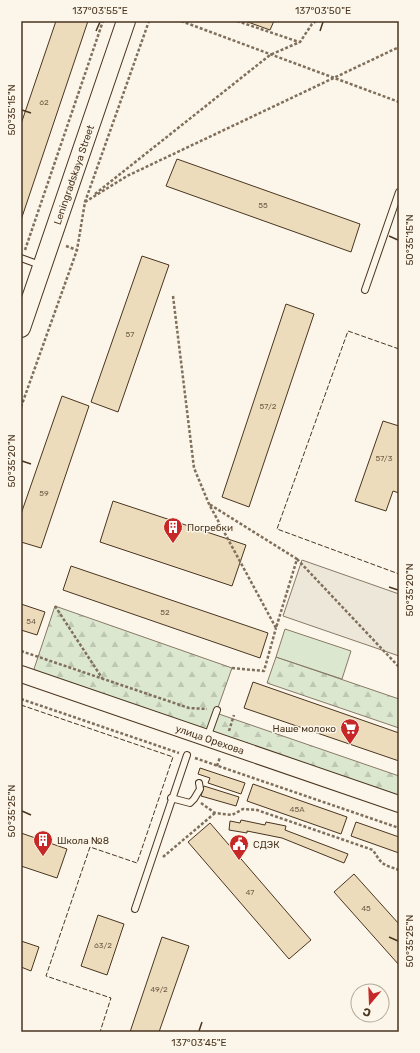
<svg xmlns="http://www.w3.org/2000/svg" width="420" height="1053" font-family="Rubik,sans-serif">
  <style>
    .forest { fill: url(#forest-firs); stroke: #887966 }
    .park { fill: #dce7d0; stroke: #887966 }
    .parking { fill: #ede7d9; stroke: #887966 }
    .building { fill: #ecdcbc; stroke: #4a3520 }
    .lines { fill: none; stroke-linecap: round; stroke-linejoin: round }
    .service-casing { stroke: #4a3520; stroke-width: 8 }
    .tertiary-casing { stroke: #4a3520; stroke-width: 18 }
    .secondary-casing { stroke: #4a3520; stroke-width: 20 }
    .path { stroke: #7f6f5c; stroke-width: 2.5; stroke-dasharray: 3 2; stroke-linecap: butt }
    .service { stroke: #fbf6e9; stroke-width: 6 }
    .tertiary { stroke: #fbf6e9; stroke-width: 16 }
    .secondary { stroke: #fbf6e9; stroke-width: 18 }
    .fence { stroke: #4a3520; stroke-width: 1; stroke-dasharray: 5 2; stroke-linecap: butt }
    .ticks { fill: none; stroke: #4a3520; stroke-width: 1.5 }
    .labels { text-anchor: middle; stroke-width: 3; stroke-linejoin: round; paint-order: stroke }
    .number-label { font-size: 8px; fill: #725f47 }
    .street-label { font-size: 10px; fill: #4a3520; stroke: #fbf6e9 }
    .poi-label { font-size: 10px; fill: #4a3520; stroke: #fbf6e9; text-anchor: start }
    .neatline { fill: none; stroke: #4a3520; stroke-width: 1.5 }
    .ticks-label { font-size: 10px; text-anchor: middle; fill: #4a3520 }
  </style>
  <defs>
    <pattern id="forest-firs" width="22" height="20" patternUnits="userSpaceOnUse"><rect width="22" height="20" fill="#dce7d0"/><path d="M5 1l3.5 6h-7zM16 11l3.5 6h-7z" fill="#bec7b2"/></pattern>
  </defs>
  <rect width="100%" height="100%" fill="#fbf6e9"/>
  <path class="forest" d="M55 606 232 668 216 713 399 776V800L31 678Z
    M276 657 399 699V728L267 683Z"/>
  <path class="park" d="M285 629 351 651 342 679 276 657Z"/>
  <path class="parking" d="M302 560 399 594V656L283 616Z"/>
  <path class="building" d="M56 21H88L21 220V124Z
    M245 21H274L270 30Z
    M177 159 360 224 351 252 166 186Z
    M142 256 169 265 118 412 91 402Z
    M286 304 314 314 249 507 222 497Z
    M62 396 89 406 41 548 21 542V514Z
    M383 421 399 426V493L393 491 386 511 355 501Z
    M113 501 246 545 232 586 100 542Z
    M71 566 268 633 260 658 63 590Z
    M21 604 45 612 37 635 21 630Z
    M253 682 399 733V761L244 708Z
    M200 768 245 783 241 794 208 783 210 778 198 774Z
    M253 784 347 817 341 834 247 801Z
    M204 786 239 797 236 806 201 796Z
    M241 820 265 825 266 822 286 826 285 830 348 854 344 863 282 838 247 831V833L229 830 230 821 240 823Z
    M356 822 399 837V853L351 836Z
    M210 823 311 940 289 959 188 842Z
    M21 833 67 849 57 878 21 866Z
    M354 874 399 924V965L334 892Z
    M98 915 124 924 107 975 81 966Z
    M162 937 189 946 159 1032H130Z
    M21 941 39 947 31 971 21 967Z"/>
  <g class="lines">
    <defs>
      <path id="service" d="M21 258 40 265
        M365 290 399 192
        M207 738 217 710
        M171 798 190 803 194 799 200 789 199 783
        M135 909 187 755"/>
      <g id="tertiary">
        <path id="s1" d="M21 674 399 804"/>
      </g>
      <g id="secondary">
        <path id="s2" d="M21 328 126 21"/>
      </g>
    </defs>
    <use href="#service" class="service-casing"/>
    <use href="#tertiary" class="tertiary-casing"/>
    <use href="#secondary" class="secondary-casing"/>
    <path class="path" d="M181 21 399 102
      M237 21 299 42
      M95 194 270 55 300 42 312 24 316 21
      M85 202 127 176 399 47
      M66 246 77 250
      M25 250 103 21
      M173 296 194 468 209 504 276 628 297 559 209 504
      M21 407 77 250 85 202 149 21
      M297 559 399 667
      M55 606 102 678
      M21 651 189 708 207 709
      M232 668 264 671 276 628
      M21 699 179 753
      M229 731 234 715
      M195 758 399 828
      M217 766 220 757
      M201 803 215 813 232 815 243 809 257 810 373 850C382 865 382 864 399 870
      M163 857 215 813"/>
    <use href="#service" class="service"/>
    <use href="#tertiary" class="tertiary"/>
    <use href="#secondary" class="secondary"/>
    <path class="fence" d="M399 349 348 331 277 529 399 574
      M21 705 173 757 137 863 90 847 46 976 111 998 100 1032"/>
  </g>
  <path class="ticks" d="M96 31 100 22M320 31 323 22M22 110 31 113M389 236 398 240M22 461 31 464M389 587 398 590M22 811 31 815M389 937 398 941M199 1031 202 1022"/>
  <defs>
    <symbol id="building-pin" viewBox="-11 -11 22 30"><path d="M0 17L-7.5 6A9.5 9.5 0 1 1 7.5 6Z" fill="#c62828" stroke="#fbf6e9"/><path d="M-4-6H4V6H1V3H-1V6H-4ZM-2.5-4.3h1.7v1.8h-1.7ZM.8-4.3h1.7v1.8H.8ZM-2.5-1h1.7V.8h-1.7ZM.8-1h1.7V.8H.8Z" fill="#fff"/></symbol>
    <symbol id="supermarket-pin" viewBox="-11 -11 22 30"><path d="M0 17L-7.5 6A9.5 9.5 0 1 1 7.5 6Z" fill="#c62828" stroke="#fbf6e9"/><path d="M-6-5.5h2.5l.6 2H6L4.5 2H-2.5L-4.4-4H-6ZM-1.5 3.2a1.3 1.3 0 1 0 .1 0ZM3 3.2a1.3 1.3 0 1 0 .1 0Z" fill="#fff"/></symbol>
    <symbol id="civic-pin" viewBox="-11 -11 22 30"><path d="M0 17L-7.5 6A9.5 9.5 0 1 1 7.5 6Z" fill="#c62828" stroke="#fbf6e9"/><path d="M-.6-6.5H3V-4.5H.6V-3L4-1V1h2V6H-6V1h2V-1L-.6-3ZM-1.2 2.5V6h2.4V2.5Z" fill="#fff"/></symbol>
  </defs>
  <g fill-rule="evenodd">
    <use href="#building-pin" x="162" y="516" width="22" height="30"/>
    <use href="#supermarket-pin" x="339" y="717" width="22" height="30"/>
    <use href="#building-pin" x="32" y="829" width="22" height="30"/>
    <use href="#civic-pin" x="228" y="833" width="22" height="30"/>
  </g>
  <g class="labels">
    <g class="number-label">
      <text x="44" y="105">62</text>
      <text x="263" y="208">55</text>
      <text x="130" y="337">57</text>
      <text x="268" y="409">57/2</text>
      <text x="384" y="461">57/3</text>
      <text x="44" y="496">59</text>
      <text x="165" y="615">52</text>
      <text x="31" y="624">54</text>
      <text x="297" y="812">45А</text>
      <text x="250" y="895">47</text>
      <text x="366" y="911">45</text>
      <text x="103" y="948">63/2</text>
      <text x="159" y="992">49/2</text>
    </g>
    <g class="street-label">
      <text dy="4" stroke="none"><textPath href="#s2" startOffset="162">Leningradskaya Street</textPath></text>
      <text dy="4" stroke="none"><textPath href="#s1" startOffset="200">улица Орехова</textPath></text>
    </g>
    <g class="poi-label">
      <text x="187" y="531">Погребки</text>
      <text x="336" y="732" text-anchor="end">Наше молоко</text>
      <text x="57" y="844">Школа №8</text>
      <text x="253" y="848">СДЭК</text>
    </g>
  </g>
  <rect width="420" height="1053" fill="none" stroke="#fbf6e9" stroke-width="44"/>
  <g transform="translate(370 1003) rotate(199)"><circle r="19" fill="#fbf6e9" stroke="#b4a999"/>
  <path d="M0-3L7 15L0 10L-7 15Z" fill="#c62828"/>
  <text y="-6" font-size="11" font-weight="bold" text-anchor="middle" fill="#4a3520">С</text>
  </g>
  <rect x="22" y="22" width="376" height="1009" class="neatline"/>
  <g class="ticks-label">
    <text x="100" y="14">137°03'55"E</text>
    <text x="323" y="14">137°03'50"E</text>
    <text transform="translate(11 110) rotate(-90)" y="4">50°35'15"N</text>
    <text transform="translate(409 240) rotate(-90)" y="4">50°35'15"N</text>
    <text transform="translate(11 461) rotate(-90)" y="4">50°35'20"N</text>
    <text transform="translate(409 590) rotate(-90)" y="4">50°35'20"N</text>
    <text transform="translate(11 811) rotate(-90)" y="4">50°35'25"N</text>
    <text transform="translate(409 941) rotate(-90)" y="4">50°35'25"N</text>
    <text x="199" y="1046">137°03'45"E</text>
  </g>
</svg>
